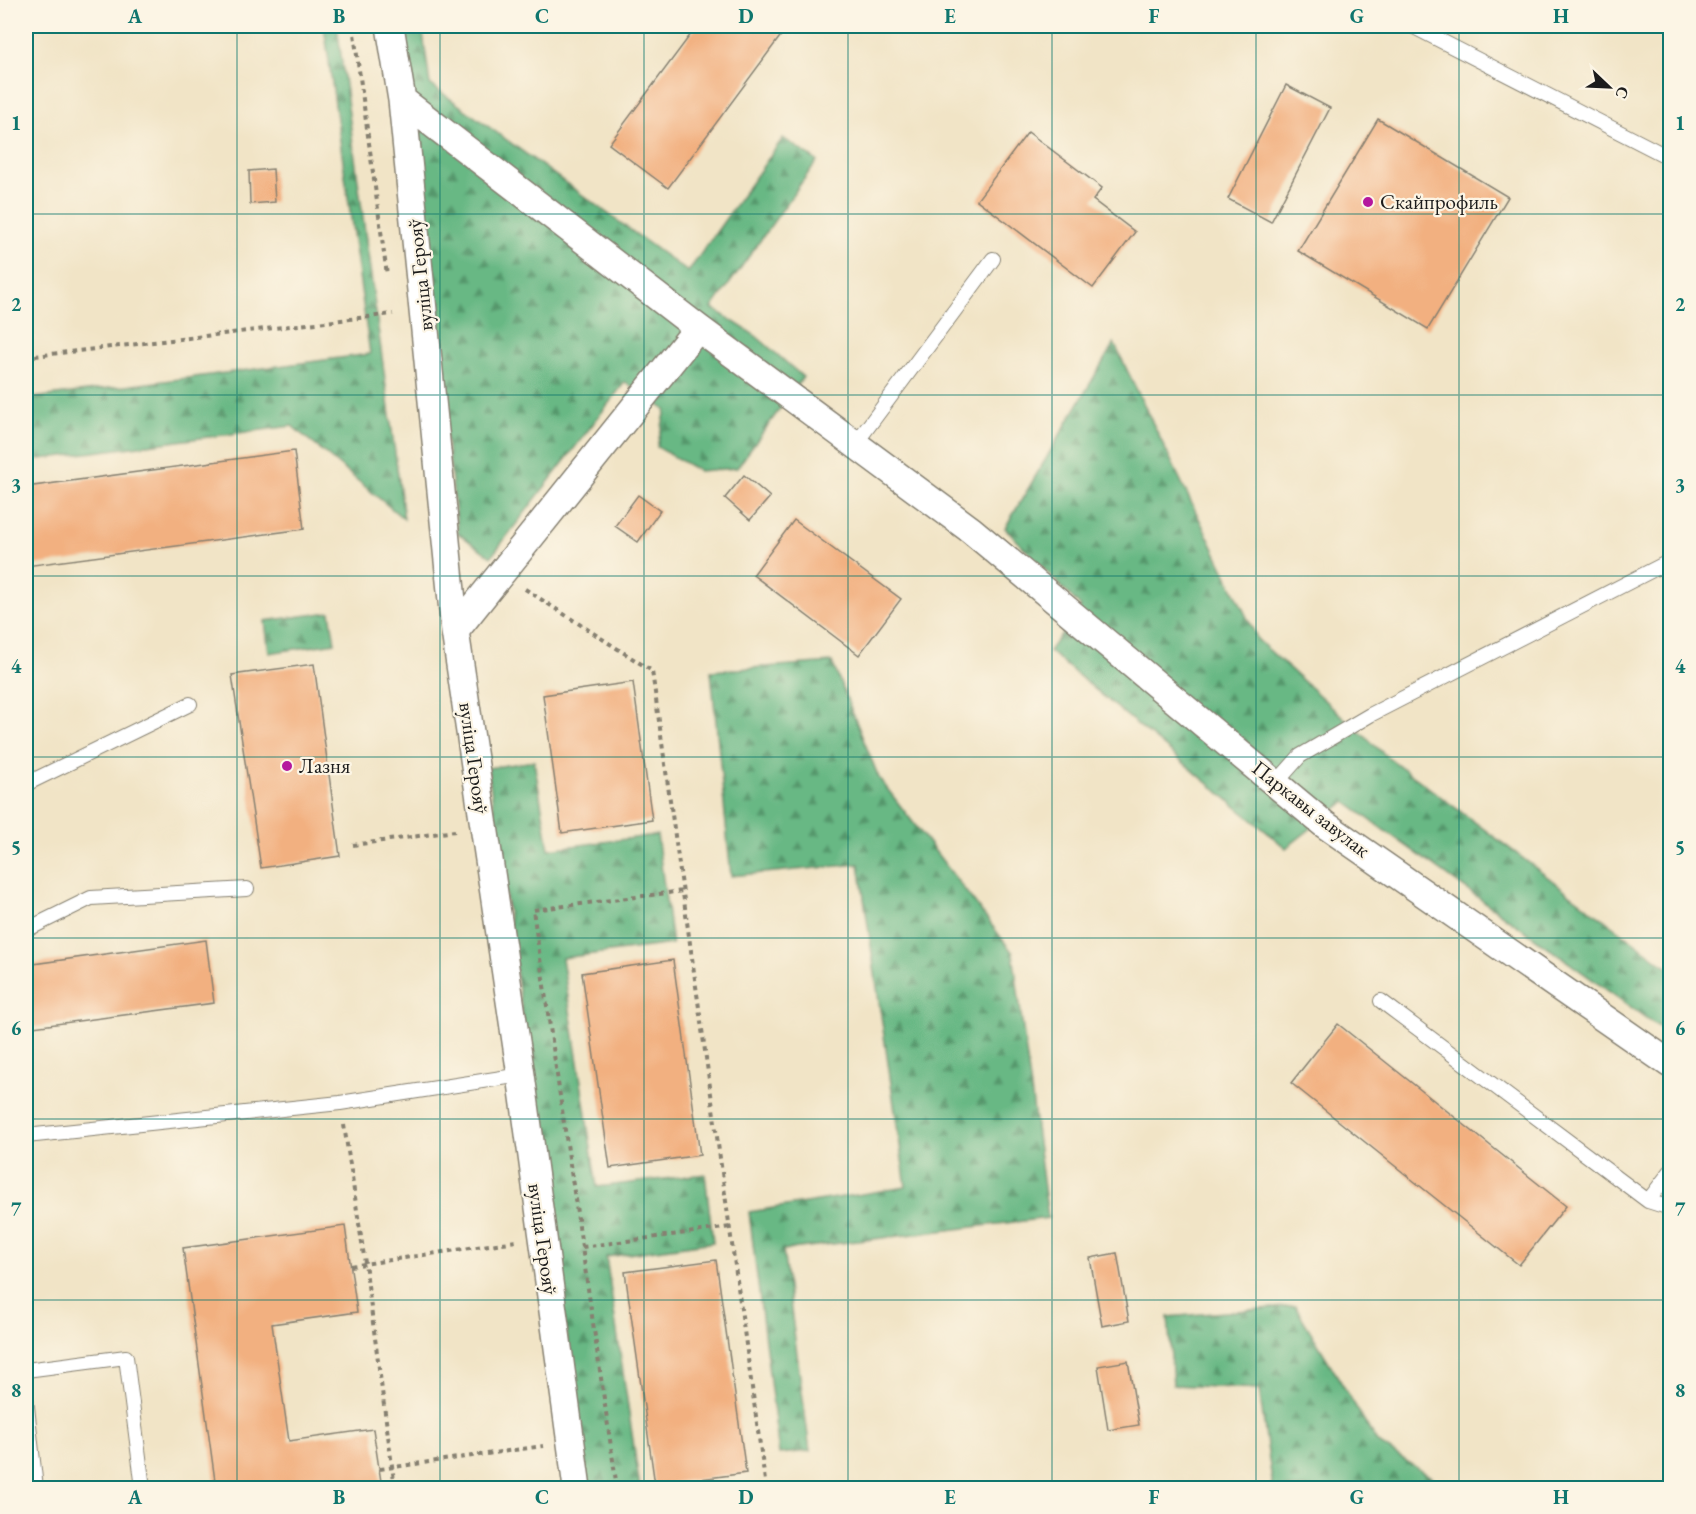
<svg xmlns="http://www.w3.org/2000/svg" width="1696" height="1514" font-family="'EB Garamond',serif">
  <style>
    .forest { fill: url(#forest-firs); stroke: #426a50; stroke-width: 1.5 }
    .building { fill: #f2b080 }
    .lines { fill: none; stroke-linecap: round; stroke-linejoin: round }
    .service-casing { stroke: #868071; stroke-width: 16 }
    .minor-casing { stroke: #868071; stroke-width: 30 }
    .path { stroke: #868071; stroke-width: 4; stroke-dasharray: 4.5 4.5; stroke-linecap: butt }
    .service { stroke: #fff; stroke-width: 14 }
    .minor { stroke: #fff; stroke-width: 27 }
    .grid { fill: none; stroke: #0f766e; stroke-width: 1.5; stroke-opacity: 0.55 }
    .poi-dot { fill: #b5179e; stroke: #fcf5e5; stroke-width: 2 }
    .labels { text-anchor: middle; stroke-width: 4.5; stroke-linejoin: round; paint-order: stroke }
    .poi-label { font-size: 21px; fill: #1c1c1c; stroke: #fcf5e5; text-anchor: start }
    .street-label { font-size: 21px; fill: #1c1c1c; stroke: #fcf5e5 }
    .neatline { fill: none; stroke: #0f766e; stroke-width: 2 }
    .grid-label { font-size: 20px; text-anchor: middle; font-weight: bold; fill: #0f766e }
  </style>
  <defs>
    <pattern id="forest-firs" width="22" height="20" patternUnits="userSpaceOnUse" patternTransform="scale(1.5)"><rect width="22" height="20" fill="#67b884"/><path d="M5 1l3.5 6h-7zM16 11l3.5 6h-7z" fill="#54956b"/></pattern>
  </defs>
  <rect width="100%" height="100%" fill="#fcf5e5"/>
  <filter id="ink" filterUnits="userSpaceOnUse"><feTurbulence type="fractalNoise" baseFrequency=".0167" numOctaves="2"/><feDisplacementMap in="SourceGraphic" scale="12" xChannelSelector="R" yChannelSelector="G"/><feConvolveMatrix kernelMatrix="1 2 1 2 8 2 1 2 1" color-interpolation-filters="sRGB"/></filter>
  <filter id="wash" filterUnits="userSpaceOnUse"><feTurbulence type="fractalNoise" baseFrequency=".008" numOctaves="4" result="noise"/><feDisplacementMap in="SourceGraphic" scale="24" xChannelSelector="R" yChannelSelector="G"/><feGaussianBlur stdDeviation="1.35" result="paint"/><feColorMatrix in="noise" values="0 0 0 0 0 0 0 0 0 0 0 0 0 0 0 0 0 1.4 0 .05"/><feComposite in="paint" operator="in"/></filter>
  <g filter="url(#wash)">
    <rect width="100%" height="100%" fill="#f1e4c6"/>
    <path class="forest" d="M324 26H337L404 519 292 426 26 461V399L370 354Z
      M398 26H422L430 84 688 272 783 138 817 161 712 308 756 336 803 377 737 468 699 471 657 447 666 410 625 382 491 557 458 533Z
      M1114 343 1258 640 1384 754 1670 969V1029L1667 1033 1345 802 1286 848 1049 651 1081 607 1005 528Z
      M330 612 335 643 269 653 265 621Z
      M832 662 879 778 1013 953 1048 1218 783 1250 810 1451 779 1454 749 1212 906 1187 859 864 731 876 711 671Z
      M534 761 549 849 657 835 672 944 562 958 597 1187 705 1174 713 1242 606 1257 640 1488H588L488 768Z
      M1295 1306 1377 1442 1448 1488H1273L1259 1389 1173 1385 1168 1317Z"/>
    <g id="blocks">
      <path class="building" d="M697 26H788L668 188 609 144Z
        M1286 85 1330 108 1271 222 1228 199Z
        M1378 119 1508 197 1428 329 1298 251Z
        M1028 132 1102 188 1093 200 1135 232 1093 288 977 200Z
        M273 169 275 202 250 204 249 171Z
        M294 451 304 529 26 566V487Z
        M744 475 770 497 750 520 725 498Z
        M638 495 660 511 638 542 615 526Z
        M794 520 901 599 859 655 753 575Z
        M314 664 340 856 261 868 232 675Z
        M633 682 652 820 562 833 543 695Z
        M206 940 214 1003 26 1028V965Z
        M673 960 700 1155 610 1168 582 973Z
        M1338 1024 1566 1206 1519 1265 1291 1083Z
        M345 1226 357 1312 272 1324 289 1441 373 1429 382 1488H216L183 1248Z
        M1117 1253 1129 1321 1102 1326 1090 1258Z
        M716 1260 746 1473 655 1485 625 1272Z
        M1128 1361 1139 1425 1108 1430 1098 1366Z"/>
    </g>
  </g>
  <g filter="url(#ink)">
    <use href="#blocks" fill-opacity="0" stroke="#868071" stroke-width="1.5"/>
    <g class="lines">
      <defs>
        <path id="service" d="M1412 26 1670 158
          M856 443 993 259
          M1276 783 1300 756 1370 715 1670 561
          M26 784 190 704
          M26 930 91 898 247 889
          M1381 1001 1648 1201
          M26 1136 340 1103 521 1075
          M1670 1172 1648 1201 1670 1208
          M26 1370 126 1357 143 1488
          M26 1398 36 1488"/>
        <path id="minor" d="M390 26 402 100 455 631 521 1075 577 1488
          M402 100 698 328 971 530 1324 824 1670 1064
          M455 631 698 328"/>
      </defs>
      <use href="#service" class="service-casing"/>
      <use href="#minor" class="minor-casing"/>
      <path class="path" d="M353 26 387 275
        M26 357 393 314
        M525 589 652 671 766 1488
        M353 845 455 831
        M344 1125 365 1263 395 1488
        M582 1247 731 1227
        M351 1266 516 1241
        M380 1469 543 1446
        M617 1488 533 910 683 891"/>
      <use href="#service" class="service"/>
      <use href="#minor" class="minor"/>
    </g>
  </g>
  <path class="grid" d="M237 26V1488M440 26V1488M644 26V1488M848 26V1488M1052 26V1488M1256 26V1488M1459 26V1488M26 214H1670M26 395H1670M26 576H1670M26 757H1670M26 938H1670M26 1119H1670M26 1300H1670"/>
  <g class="poi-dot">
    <circle cx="1368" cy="202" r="6"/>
    <circle cx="287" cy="766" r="6"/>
  </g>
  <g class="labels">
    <g class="poi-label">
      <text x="1380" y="209">Скайпрофиль</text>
      <text x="299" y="773">Лазня</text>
    </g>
    <g class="street-label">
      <text transform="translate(420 275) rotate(-96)" y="7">вуліца Герояў</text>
      <text transform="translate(474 758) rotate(82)" y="7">вуліца Герояў</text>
      <text transform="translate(1311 809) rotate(38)" y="7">Паркавы завулак</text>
      <text transform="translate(543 1239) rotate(82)" y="7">вуліца Герояў</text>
    </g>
  </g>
  <rect width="1696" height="1514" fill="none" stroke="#fcf5e5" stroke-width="66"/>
  <g transform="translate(1609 87) rotate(113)" stroke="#fcf5e5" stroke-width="4.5" paint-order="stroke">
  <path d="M0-4.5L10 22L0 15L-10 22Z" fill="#1c1c1c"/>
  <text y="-9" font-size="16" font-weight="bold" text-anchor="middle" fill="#1c1c1c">С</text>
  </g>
  <rect x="33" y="33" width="1630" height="1448" class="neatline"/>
  <g class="grid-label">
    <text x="135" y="23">A</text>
    <text x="339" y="23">B</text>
    <text x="542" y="23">C</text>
    <text x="746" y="23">D</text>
    <text x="950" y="23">E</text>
    <text x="1154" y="23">F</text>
    <text x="1357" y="23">G</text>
    <text x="1561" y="23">H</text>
    <text x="16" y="130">1</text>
    <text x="1680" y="130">1</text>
    <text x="16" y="311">2</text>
    <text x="1680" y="311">2</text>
    <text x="16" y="492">3</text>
    <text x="1680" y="492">3</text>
    <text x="16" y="673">4</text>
    <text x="1680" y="673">4</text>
    <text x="16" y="854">5</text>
    <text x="1680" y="854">5</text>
    <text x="16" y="1035">6</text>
    <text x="1680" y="1035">6</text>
    <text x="16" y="1216">7</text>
    <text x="1680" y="1216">7</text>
    <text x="16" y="1397">8</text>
    <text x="1680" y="1397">8</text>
    <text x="135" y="1504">A</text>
    <text x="339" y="1504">B</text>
    <text x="542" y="1504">C</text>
    <text x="746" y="1504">D</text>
    <text x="950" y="1504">E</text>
    <text x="1154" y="1504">F</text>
    <text x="1357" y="1504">G</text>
    <text x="1561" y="1504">H</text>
  </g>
</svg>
